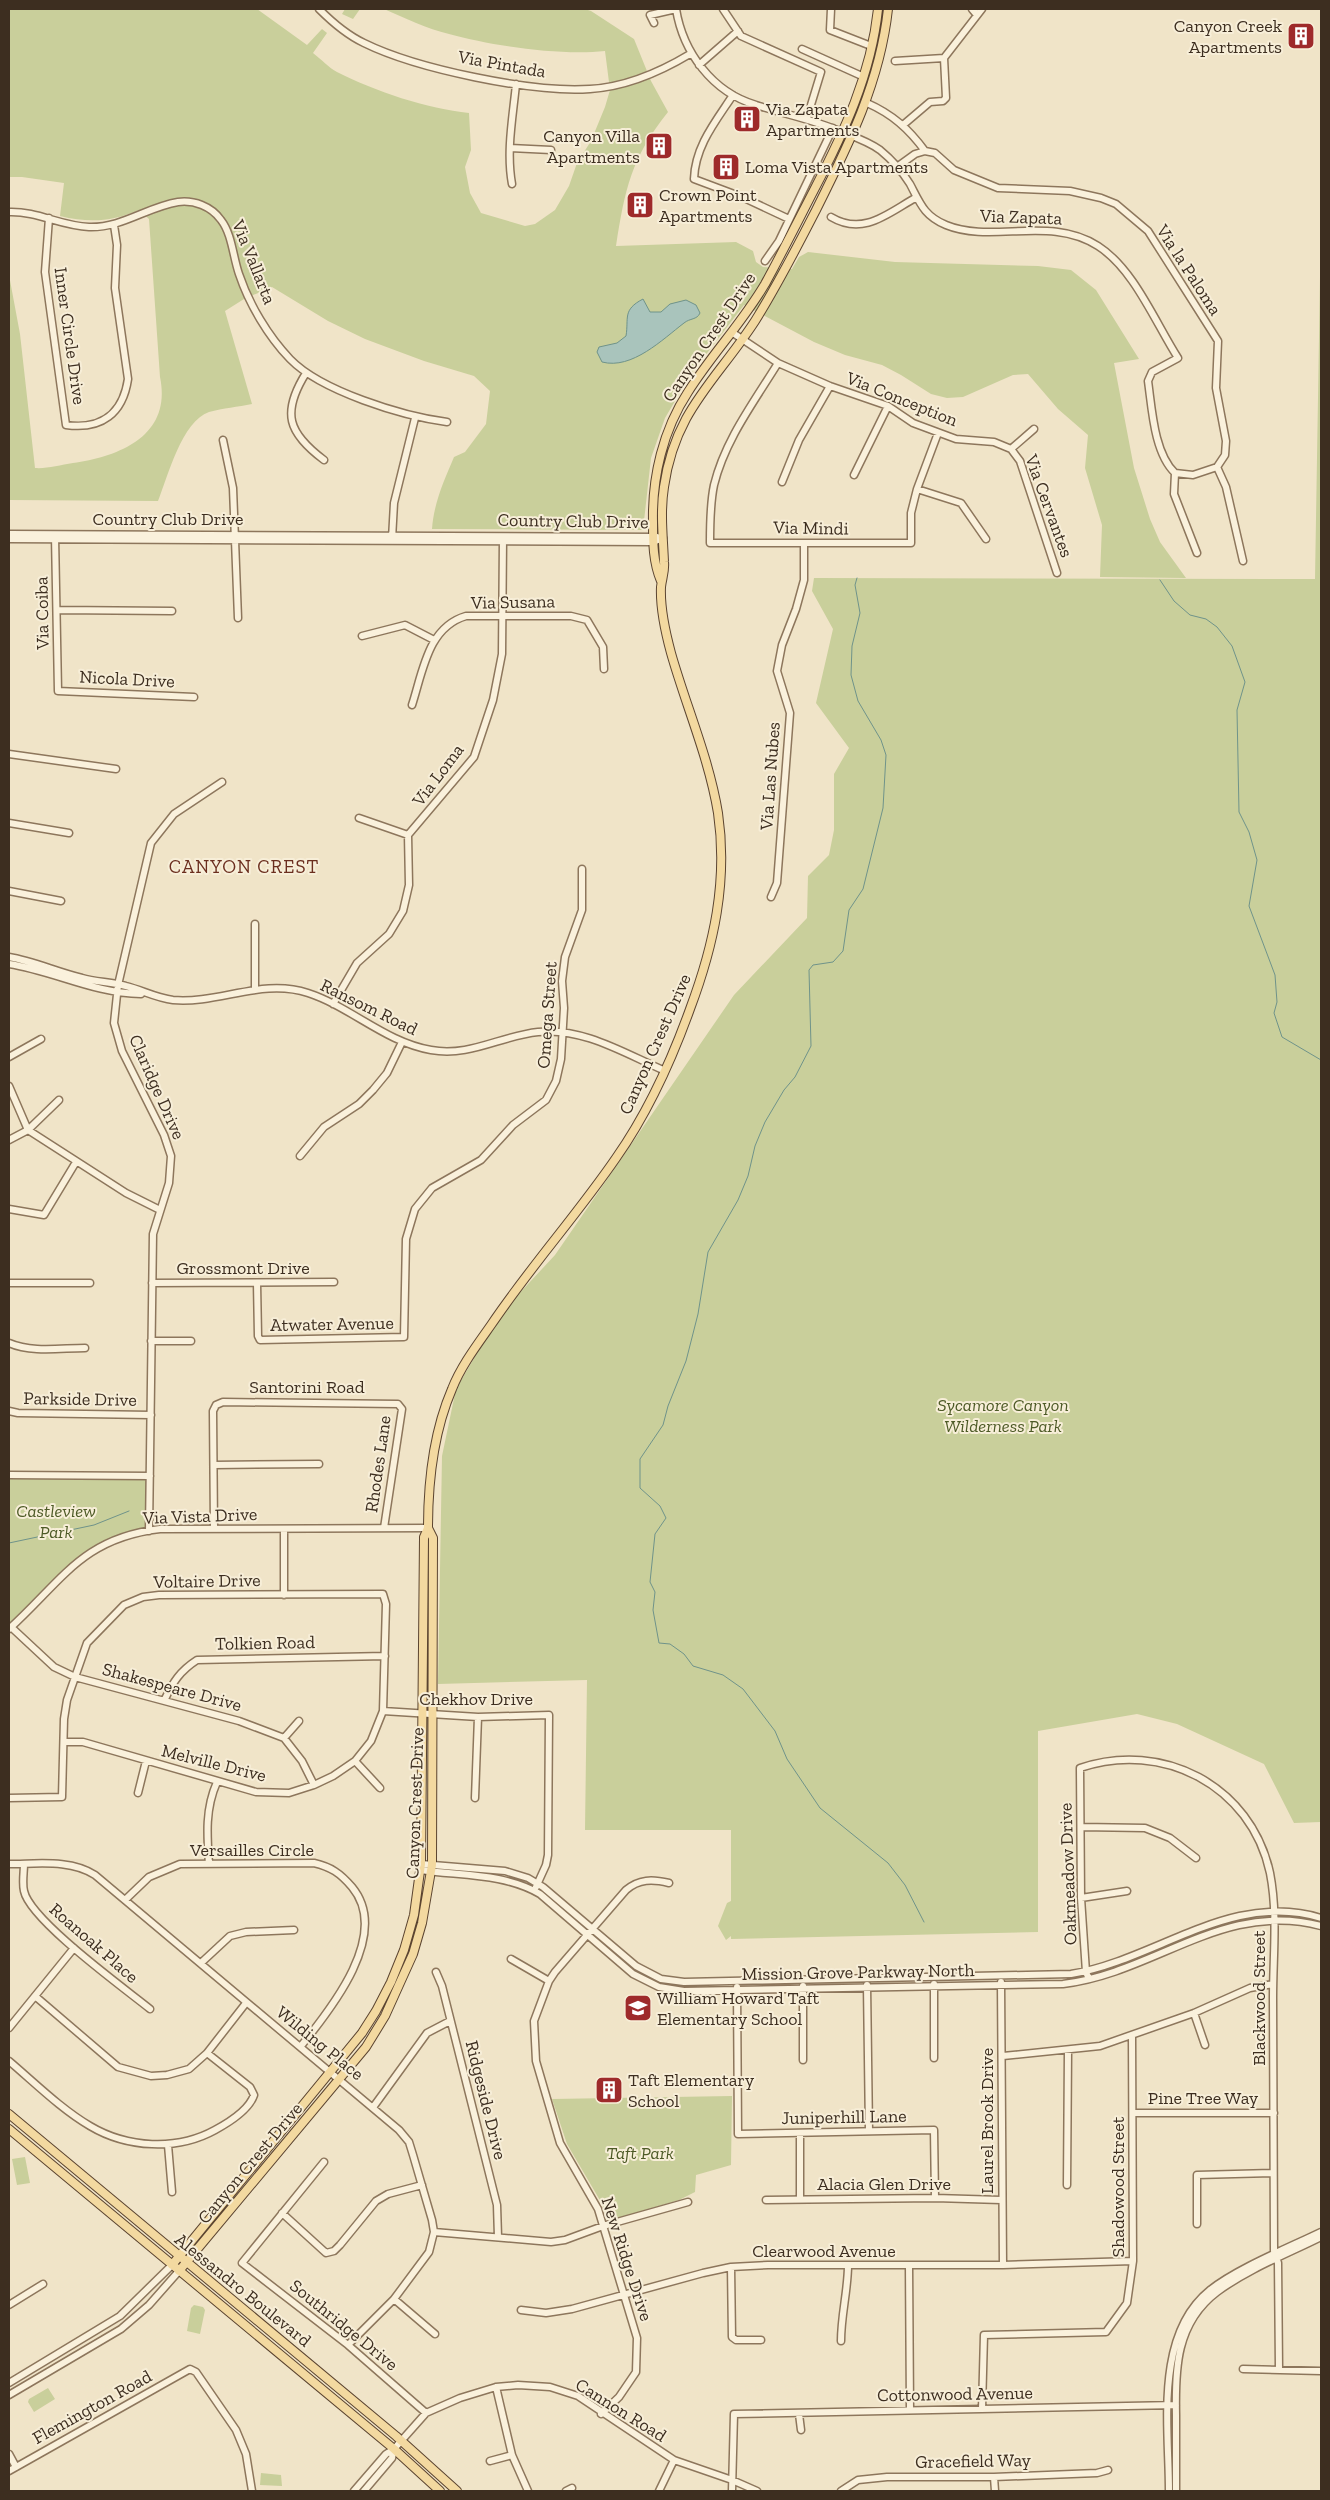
<svg xmlns="http://www.w3.org/2000/svg" width="1330" height="2500" font-family="'Zilla Slab',serif">
  <style>
    .green { fill: #c9cf9b }
    .water { fill: #a9c4bc; stroke: #6f938a }
    .lines { fill: none; stroke-linecap: round; stroke-linejoin: round }
    .stream { stroke: #6f938a; stroke-width: 1 }
    .minor-casing { stroke: #8d765c; stroke-width: 9 }
    .major-casing { stroke: #5b4430; stroke-width: 10 }
    .minor { stroke: #faf1dc; stroke-width: 6 }
    .major { stroke: #f3d9a0; stroke-width: 8 }
    .labels { text-anchor: middle; stroke-width: 4; stroke-linejoin: round; paint-order: stroke }
    .poi-label { font-size: 18px; fill: #3d2e20; stroke: #f7eed8; text-anchor: start }
    .street-label { font-size: 18px; fill: #3d2e20; stroke: #f7eed8 }
    .park-label { font-size: 18px; font-style: italic; fill: #4d5a26; stroke: #f7eed8 }
    .neighbourhood-label { font-size: 19px; letter-spacing: 1px; fill: #6b2e1e; stroke: #f7eed8 }
  </style>
  <rect width="100%" height="100%" fill="#f0e4c8"/>
  <path class="green" d="M9 9H257L307 45 322 29 327 33 313 53C321 59 329 68 337 72 374 91 428 109 469 113L471 150 465 167 470 193 481 213 525 226 535 224 555 210 569 186 577 163 591 141 605 107 610 90 605 51C561 56 493 46 449 34 427 29 405 18 384 9H585L591 11 634 39 651 81 668 112C631 158 625 189 616 246L736 242 753 251 756 262 763 267 792 269 799 257 808 252 895 262 1038 266 1071 270 1096 290 1139 359 1114 363 1134 468 1150 519 1160 542 1186 578 1100 577 1102 525 1085 468 1088 435 1058 409 1028 374 1013 375 963 397 947 398 931 394 901 375 882 365 845 355 814 342 744 305 691 374 665 418 651 458 643 530 432 529C434 502 444 481 454 457L465 452 486 424 490 391 474 376 424 361 365 339 328 321 272 287 244 299 225 311 252 404C238 407 223 408 209 412 182 421 168 476 158 501L9 500V275L20 334 35 468C46 469 60 465 73 463 121 456 172 435 160 377L149 219 139 210C111 222 89 223 60 216L64 183 22 177H9Z
    M345 9H360L353 19 342 14Z
    M1321 216V1822L1294 1823 1264 1764 1177 1724 1137 1714 1038 1731V1932L731 1939V1936L726 1940 718 1926 727 1903 731 1901V1830H585L587 1680 438 1684 442 1456 456 1389 483 1343 515 1298 555 1255 734 995 807 918 808 876 829 855 834 830V774L849 748 816 703 833 629 812 591 814 578 1315 579Z
    M152 1475 153 1530 95 1548 9 1629V1478Z
    M732 2096 731 2165 696 2175 695 2192 679 2200 609 2221 601 2202 567 2144 552 2099Z
    M25 2157 30 2183 17 2185 12 2159Z
    M194 2305 203 2307 205 2310 200 2334 187 2331 191 2308Z
    M48 2388 55 2399 34 2412 28 2402 29 2399Z
    M261 2473 281 2475 282 2486 260 2485Z"/>
  <path class="water" d="M643 299 650 312H661L670 304 686 300 696 305 700 313C697 320 690 318 684 323 663 339 632 370 602 362L597 352 599 347 617 343 626 336C629 318 622 310 643 299Z"/>
  <g class="lines">
    <path class="stream" d="M857 578 855 585 860 613 852 646 851 675 858 701 881 740 886 755 883 808 863 889 849 910 843 951 833 962 813 965 809 970 811 1046 795 1077 784 1090 765 1122 755 1146 748 1176 738 1200 708 1252 698 1314 686 1361 668 1406 663 1425 640 1459V1488L660 1506 666 1518 655 1534 650 1582 655 1592 653 1610 659 1643 670 1644 684 1654 693 1666 723 1675 743 1689 775 1731 787 1759 820 1808 888 1863 905 1885 924 1922
      M1160 580 1174 601 1190 615 1206 619 1217 627 1232 646 1245 682 1237 710 1239 812 1249 832 1257 860 1249 906 1275 975 1277 1002 1274 1013 1282 1037 1321 1060
      M9 1543 94 1525 129 1511"/>
    <defs>
      <path id="minor" d="M319 9C332 22 347 35 364 43 417 69 532 93 590 89 625 87 660 72 690 54
        M676 9C683 52 712 92 756 105 787 115 812 119 842 132 855 137 869 142 880 150 891 159 902 171 910 184 920 203 924 216 946 225 992 244 1050 215 1098 246 1134 269 1155 322 1178 358L1152 372 1148 381C1152 409 1154 453 1175 473L1174 494 1197 553
        M723 9 741 36 821 72 807 118
        M831 9 830 30 871 46
        M972 9 977 15
        M654 23 650 15 676 9
        M802 49 864 77
        M895 61 944 58 982 9
        M699 65 738 31
        M733 95C716 121 695 146 694 179L742 197 789 219
        M867 103C892 114 909 129 925 151
        M903 125 930 102 943 101 946 98 944 58
        M510 148 551 150
        M897 167 915 154 925 151 935 153 954 170 998 188 1070 191 1101 198 1116 204 1148 231 1218 341 1216 388 1226 441 1225 455 1217 467
        M512 184C506 151 513 116 516 84
        M9 212C37 211 61 226 89 227 122 228 147 207 178 202 194 200 211 206 221 220 232 234 233 257 239 274 249 304 268 336 290 359 321 391 402 416 447 422
        M831 217C863 236 887 214 915 198
        M49 218 45 272 66 425C102 430 123 413 128 379L115 288 117 245 114 225
        M765 261 779 241 833 128
        M733 333 778 363 830 386 888 406 913 423 956 439 994 442 1011 449 1034 429
        M778 363C754 402 725 440 714 485 710 504 710 524 710 543H911V513L917 489 938 433
        M306 373C281 413 288 433 324 460
        M223 440 233 488 238 618
        M1011 449 1020 461 1057 573
        M1217 467 1226 487 1243 561
        M1175 473 1193 475 1217 467
        M854 475 888 406
        M782 482 799 440 830 386
        M917 489 961 503 986 539
        M9 534 657 537
        M55 536 58 691 194 697
        M9 539 653 542 663 538
        M392 539 394 503 415 418
        M58 610 172 611
        M362 636 405 625 434 640
        M412 705C423 671 428 627 466 616H571L587 620 603 647 604 669
        M9 754 116 769
        M359 818 408 835
        M9 823 69 833
        M9 891 61 901
        M771 897 777 883 790 713 777 671 782 645 796 609 804 580V543
        M9 957C33 961 57 972 82 978 96 982 112 982 126 986 142 990 156 998 173 1000 219 1004 262 978 308 993 351 1007 385 1042 431 1050 470 1057 500 1036 538 1032 582 1027 624 1053 663 1070
        M9 964C54 971 93 993 141 994
        M255 989V924
        M333 1004 357 963 389 934 403 911 409 885 408 835 474 757 493 700 502 654 503 539
        M9 1057 41 1039
        M9 1086 28 1130 126 1193 160 1210
        M9 1140 28 1130 59 1100
        M300 1156 324 1127 359 1104 373 1090 387 1073 402 1042
        M9 1209 44 1215 76 1162
        M9 1283H90
        M152 1283 334 1282
        M257 1283 258 1336 260 1340 404 1337 406 1239 415 1209 432 1188 481 1160 513 1125 546 1100 556 1081 561 1059 564 1008 562 981 565 957 582 910V869
        M151 1341H191
        M9 1343C32 1353 61 1348 85 1348
        M9 1411 18 1413 151 1415
        M214 1465 319 1464
        M9 1475 150 1476
        M214 1529 213 1411 216 1405 223 1402 398 1404 402 1409 384 1528
        M284 1529V1595
        M149 1531 153 1234 169 1183 171 1156 164 1135 122 1051 114 1023 118 985 151 843 174 814 222 782
        M11 1627 54 1667 75 1677 239 1721 284 1738 302 1761 314 1785
        M9 1629C62 1581 82 1538 160 1529L428 1528
        M165 1699C173 1682 180 1671 197 1660L385 1656
        M383 1711 478 1717 549 1715 548 1855 546 1865 536 1887
        M284 1738 299 1721
        M355 1761 380 1788
        M138 1793 146 1761
        M9 1798 62 1797 64 1719 67 1700 87 1643 124 1605 143 1597 159 1595 383 1594 386 1604 383 1711 371 1741 355 1761 333 1776 314 1785 289 1793 256 1792 83 1742H64
        M475 1798 478 1717
        M1081 1827 1145 1828 1170 1838 1196 1858
        M9 1864C37 1864 71 1859 95 1875L399 2130 409 2142 413 2155 432 2220 434 2232 429 2252 394 2299 348 2345
        M24 1864C24 1872 22 1883 24 1891 30 1920 124 1988 150 2009
        M209 1864C207 1835 205 1809 217 1782
        M421 1864 505 1871 528 1878 543 1887 636 1966 661 1979 684 1982 1071 1974C1156 1960 1232 1890 1321 1918
        M420 1870C460 1876 504 1873 540 1894L633 1974 659 1987 684 1991 1063 1984C1155 1973 1224 1900 1321 1926
        M1081 1898 1127 1891
        M125 1900 149 1877 180 1864 314 1863C331 1867 340 1873 352 1887 391 1934 332 2008 301 2046
        M511 1959 549 1981
        M202 1962 230 1936 246 1932 294 1930
        M436 1972 442 1986 497 2205 498 2237
        M1089 1979 1086 1972 1081 1898 1080 1768C1162 1740 1251 1785 1270 1873 1278 1914 1273 1956 1273 1998 1274 2082 1273 2167 1274 2251L1278 2263 1279 2369
        M1001 1982 1003 2265
        M867 1985 869 2131
        M803 1986V2060
        M737 1987 738 2134 934 2130 935 2198
        M35 1996 118 2067 151 2076 167 2075 189 2069 207 2053 246 2003
        M1194 2013 1205 2045
        M9 2028 74 1948
        M1003 2056 1100 2046 1194 2013 1250 1988 1273 1984
        M934 2058V1984
        M9 2061C35 2083 61 2109 90 2126 127 2148 177 2151 215 2130 228 2123 249 2110 254 2095L250 2087 207 2053
        M374 2106 427 2033 450 2021
        M1133 2113H1274
        M800 2133V2199
        M168 2145 172 2192
        M324 2162 242 2263 348 2345 426 2413
        M1067 2185 1068 2051
        M766 2200 935 2198 1001 2200
        M282 2213 326 2253 334 2251 340 2245 376 2201 388 2194 422 2185
        M1197 2224V2175L1273 2173
        M434 2232 551 2242 565 2240 603 2226 688 2202
        M909 2265 910 2409
        M731 2267 732 2337 736 2340H761
        M394 2299 435 2334
        M9 2305 43 2284
        M521 2310 546 2313 572 2309 703 2273 731 2267 768 2265H1003L1133 2261
        M841 2341C841 2315 848 2290 848 2265
        M1243 2369 1321 2371
        M9 2383 120 2316 172 2265
        M496 2387 512 2455 528 2491
        M9 2395 121 2329 149 2305 179 2271
        M982 2409 984 2335 1106 2332 1127 2303 1133 2261 1132 2035
        M601 2414 619 2397 636 2372 637 2338 598 2209 560 2143 536 2061 534 2021 549 1981 555 1972 626 1890C639 1879 652 1879 669 1883
        M799 2414 801 2430
        M9 2454 16 2467
        M490 2461 512 2455
        M9 2471 190 2369 196 2372 236 2430 246 2454 252 2491
        M994 2477 995 2491
        M354 2491 386 2454 394 2449
        M364 2491 392 2458 394 2449 426 2413 460 2398 496 2387 518 2385 550 2387 578 2396 674 2460 732 2480 757 2491
        M566 2491 572 2488
        M659 2491 674 2460
        M732 2491 734 2414 1176 2405
        M841 2491 858 2480 887 2477H994L1097 2473 1108 2470
        M1169 2491C1169 2427 1154 2335 1210 2290 1238 2268 1288 2248 1321 2232
        M1176 2491C1176 2466 1176 2441 1176 2415 1175 2369 1176 2323 1217 2292 1248 2269 1287 2254 1321 2237"/>
      <path id="major" d="M661 581C653 562 653 543 653 522 652 477 663 430 688 392 712 354 742 323 765 284 782 253 798 221 814 190 844 132 871 75 878 9
        M9 2114 396 2436 457 2491
        M9 2129 394 2449 440 2491
        M172 2265 362 2033 376 2011 391 1982 404 1950 414 1915 421 1864 424 1537 428 1528C428 1480 433 1433 452 1389 461 1366 477 1345 491 1325 530 1267 577 1215 616 1158 647 1114 672 1059 690 1009 714 945 728 881 718 813 709 758 686 706 671 653 665 631 660 609 661 587 662 578 665 571 664 562 663 537 660 512 664 487 675 410 716 381 755 321 777 286 796 249 815 212 848 146 880 83 888 9
        M179 2271 366 2047 385 2016 413 1954 422 1923 432 1865 433 1538 428 1528"/>
    </defs>
    <use href="#minor" class="minor-casing"/>
    <use href="#major" class="major-casing"/>
    <use href="#minor" class="minor"/>
    <use href="#major" class="major"/>
  </g>
  <defs>
    <symbol id="building-square" viewBox="-11 -11 22 22"><rect x="-9" y="-9" width="18" height="18" rx="4" fill="#9e2a2b" stroke="#f7eed8"/><path d="M-4-6H4V6H1V3H-1V6H-4ZM-2.5-4.3h1.7v1.8h-1.7ZM.8-4.3h1.7v1.8H.8ZM-2.5-1h1.7V.8h-1.7ZM.8-1h1.7V.8H.8Z" fill="#fff"/></symbol>
    <symbol id="school-square" viewBox="-11 -11 22 22"><rect x="-9" y="-9" width="18" height="18" rx="4" fill="#9e2a2b" stroke="#f7eed8"/><path d="M0-5L7-2L0 1L-7-2ZM-4 1L0 2.5L4 1V4Q0 6-4 4Z" fill="#fff"/></symbol>
  </defs>
  <g fill-rule="evenodd">
    <use href="#building-square" x="1285" y="20" width="32" height="32"/>
    <use href="#building-square" x="731" y="103" width="32" height="32"/>
    <use href="#building-square" x="643" y="130" width="32" height="32"/>
    <use href="#building-square" x="710" y="151" width="32" height="32"/>
    <use href="#building-square" x="624" y="189" width="32" height="32"/>
    <use href="#school-square" x="622" y="1992" width="32" height="32"/>
    <use href="#building-square" x="593" y="2074" width="32" height="32"/>
  </g>
  <g class="labels">
    <g class="poi-label">
      <text x="1282" y="32" text-anchor="end">Canyon Creek<tspan x="1282" dy="21">Apartments</tspan></text>
      <text x="766" y="115">Via Zapata<tspan x="766" dy="21">Apartments</tspan></text>
      <text x="640" y="142" text-anchor="end">Canyon Villa<tspan x="640" dy="21">Apartments</tspan></text>
      <text x="745" y="173">Loma Vista Apartments</text>
      <text x="659" y="201">Crown Point<tspan x="659" dy="21">Apartments</tspan></text>
      <text x="657" y="2004">William Howard Taft<tspan x="657" dy="21">Elementary School</tspan></text>
      <text x="628" y="2086">Taft Elementary<tspan x="628" dy="21">School</tspan></text>
    </g>
    <g class="street-label">
      <text transform="translate(502 64) rotate(10)" y="6">Via Pintada</text>
      <text transform="translate(1021 217) rotate(2)" y="6">Via Zapata</text>
      <text transform="translate(254 262) rotate(68)" y="6">Via Vallarta</text>
      <text transform="translate(1189 270) rotate(57)" y="6">Via la Paloma</text>
      <text transform="translate(70 336) rotate(82)" y="6">Inner Circle Drive</text>
      <text transform="translate(709 337) rotate(-56)" y="6">Canyon Crest Drive</text>
      <text transform="translate(902 399) rotate(22)" y="6">Via Conception</text>
      <text transform="translate(1049 506) rotate(70)" y="6">Via Cervantes</text>
      <text x="168" y="525">Country Club Drive</text>
      <text transform="translate(573 521) rotate(1)" y="6">Country Club Drive</text>
      <text transform="translate(811 528) rotate(1)" y="6">Via Mindi</text>
      <text transform="translate(513 602) rotate(-1)" y="6">Via Susana</text>
      <text transform="translate(42 613) rotate(-91)" y="6">Via Coiba</text>
      <text transform="translate(127 679) rotate(3)" y="6">Nicola Drive</text>
      <text transform="translate(438 775) rotate(-53)" y="6">Via Loma</text>
      <text transform="translate(770 776) rotate(-86)" y="6">Via Las Nubes</text>
      <text transform="translate(369 1007) rotate(26)" y="6">Ransom Road</text>
      <text transform="translate(547 1015) rotate(-86)" y="6">Omega Street</text>
      <text transform="translate(655 1044) rotate(-66)" y="6">Canyon Crest Drive</text>
      <text transform="translate(157 1087) rotate(66)" y="6">Claridge Drive</text>
      <text x="243" y="1274">Grossmont Drive</text>
      <text transform="translate(332 1324) rotate(-1)" y="6">Atwater Avenue</text>
      <text x="307" y="1393">Santorini Road</text>
      <text transform="translate(80 1399) rotate(1)" y="6">Parkside Drive</text>
      <text transform="translate(378 1464) rotate(-82)" y="6">Rhodes Lane</text>
      <text transform="translate(200 1516) rotate(-2)" y="6">Via Vista Drive</text>
      <text transform="translate(207 1581) rotate(-1)" y="6">Voltaire Drive</text>
      <text transform="translate(265 1643) rotate(-1)" y="6">Tolkien Road</text>
      <text transform="translate(172 1687) rotate(15)" y="6">Shakespeare Drive</text>
      <text x="476" y="1705">Chekhov Drive</text>
      <text transform="translate(214 1763) rotate(14)" y="6">Melville Drive</text>
      <text transform="translate(415 1803) rotate(-88)" y="6">Canyon Crest Drive</text>
      <text x="252" y="1856">Versailles Circle</text>
      <text transform="translate(1068 1874) rotate(-92)" y="6">Oakmeadow Drive</text>
      <text transform="translate(94 1943) rotate(41)" y="6">Roanoak Place</text>
      <text transform="translate(858 1972) rotate(-1)" y="6">Mission Grove Parkway North</text>
      <text transform="translate(1259 1998) rotate(-90)" y="6">Blackwood Street</text>
      <text transform="translate(320 2043) rotate(39)" y="6">Wilding Place</text>
      <text x="1203" y="2104">Pine Tree Way</text>
      <text transform="translate(486 2100) rotate(76)" y="6">Ridgeside Drive</text>
      <text transform="translate(844 2117) rotate(-1)" y="6">Juniperhill Lane</text>
      <text transform="translate(987 2121) rotate(-90)" y="6">Laurel Brook Drive</text>
      <text transform="translate(250 2163) rotate(-50)" y="6">Canyon Crest Drive</text>
      <text x="884" y="2190">Alacia Glen Drive</text>
      <text transform="translate(1118 2187) rotate(-90)" y="6">Shadowood Street</text>
      <text x="824" y="2257">Clearwood Avenue</text>
      <text transform="translate(627 2259) rotate(72)" y="6">New Ridge Drive</text>
      <text transform="translate(243 2290) rotate(39)" y="6">Alessandro Boulevard</text>
      <text transform="translate(344 2325) rotate(39)" y="6">Southridge Drive</text>
      <text transform="translate(955 2394) rotate(-1)" y="6">Cottonwood Avenue</text>
      <text transform="translate(92 2407) rotate(-29)" y="6">Flemington Road</text>
      <text transform="translate(621 2410) rotate(32)" y="6">Cannon Road</text>
      <text transform="translate(973 2461) rotate(-1)" y="6">Gracefield Way</text>
    </g>
    <g class="park-label">
      <text x="1003" y="1411">Sycamore Canyon<tspan x="1003" dy="21">Wilderness Park</tspan></text>
      <text x="56" y="1517">Castleview<tspan x="56" dy="21">Park</tspan></text>
      <text x="640" y="2159">Taft Park</text>
    </g>
    <g class="neighbourhood-label">
      <text x="244" y="873">CANYON CREST</text>
    </g>
  </g>
  <rect width="1330" height="2500" fill="none" stroke="#3d2e20" stroke-width="20"/>
</svg>
